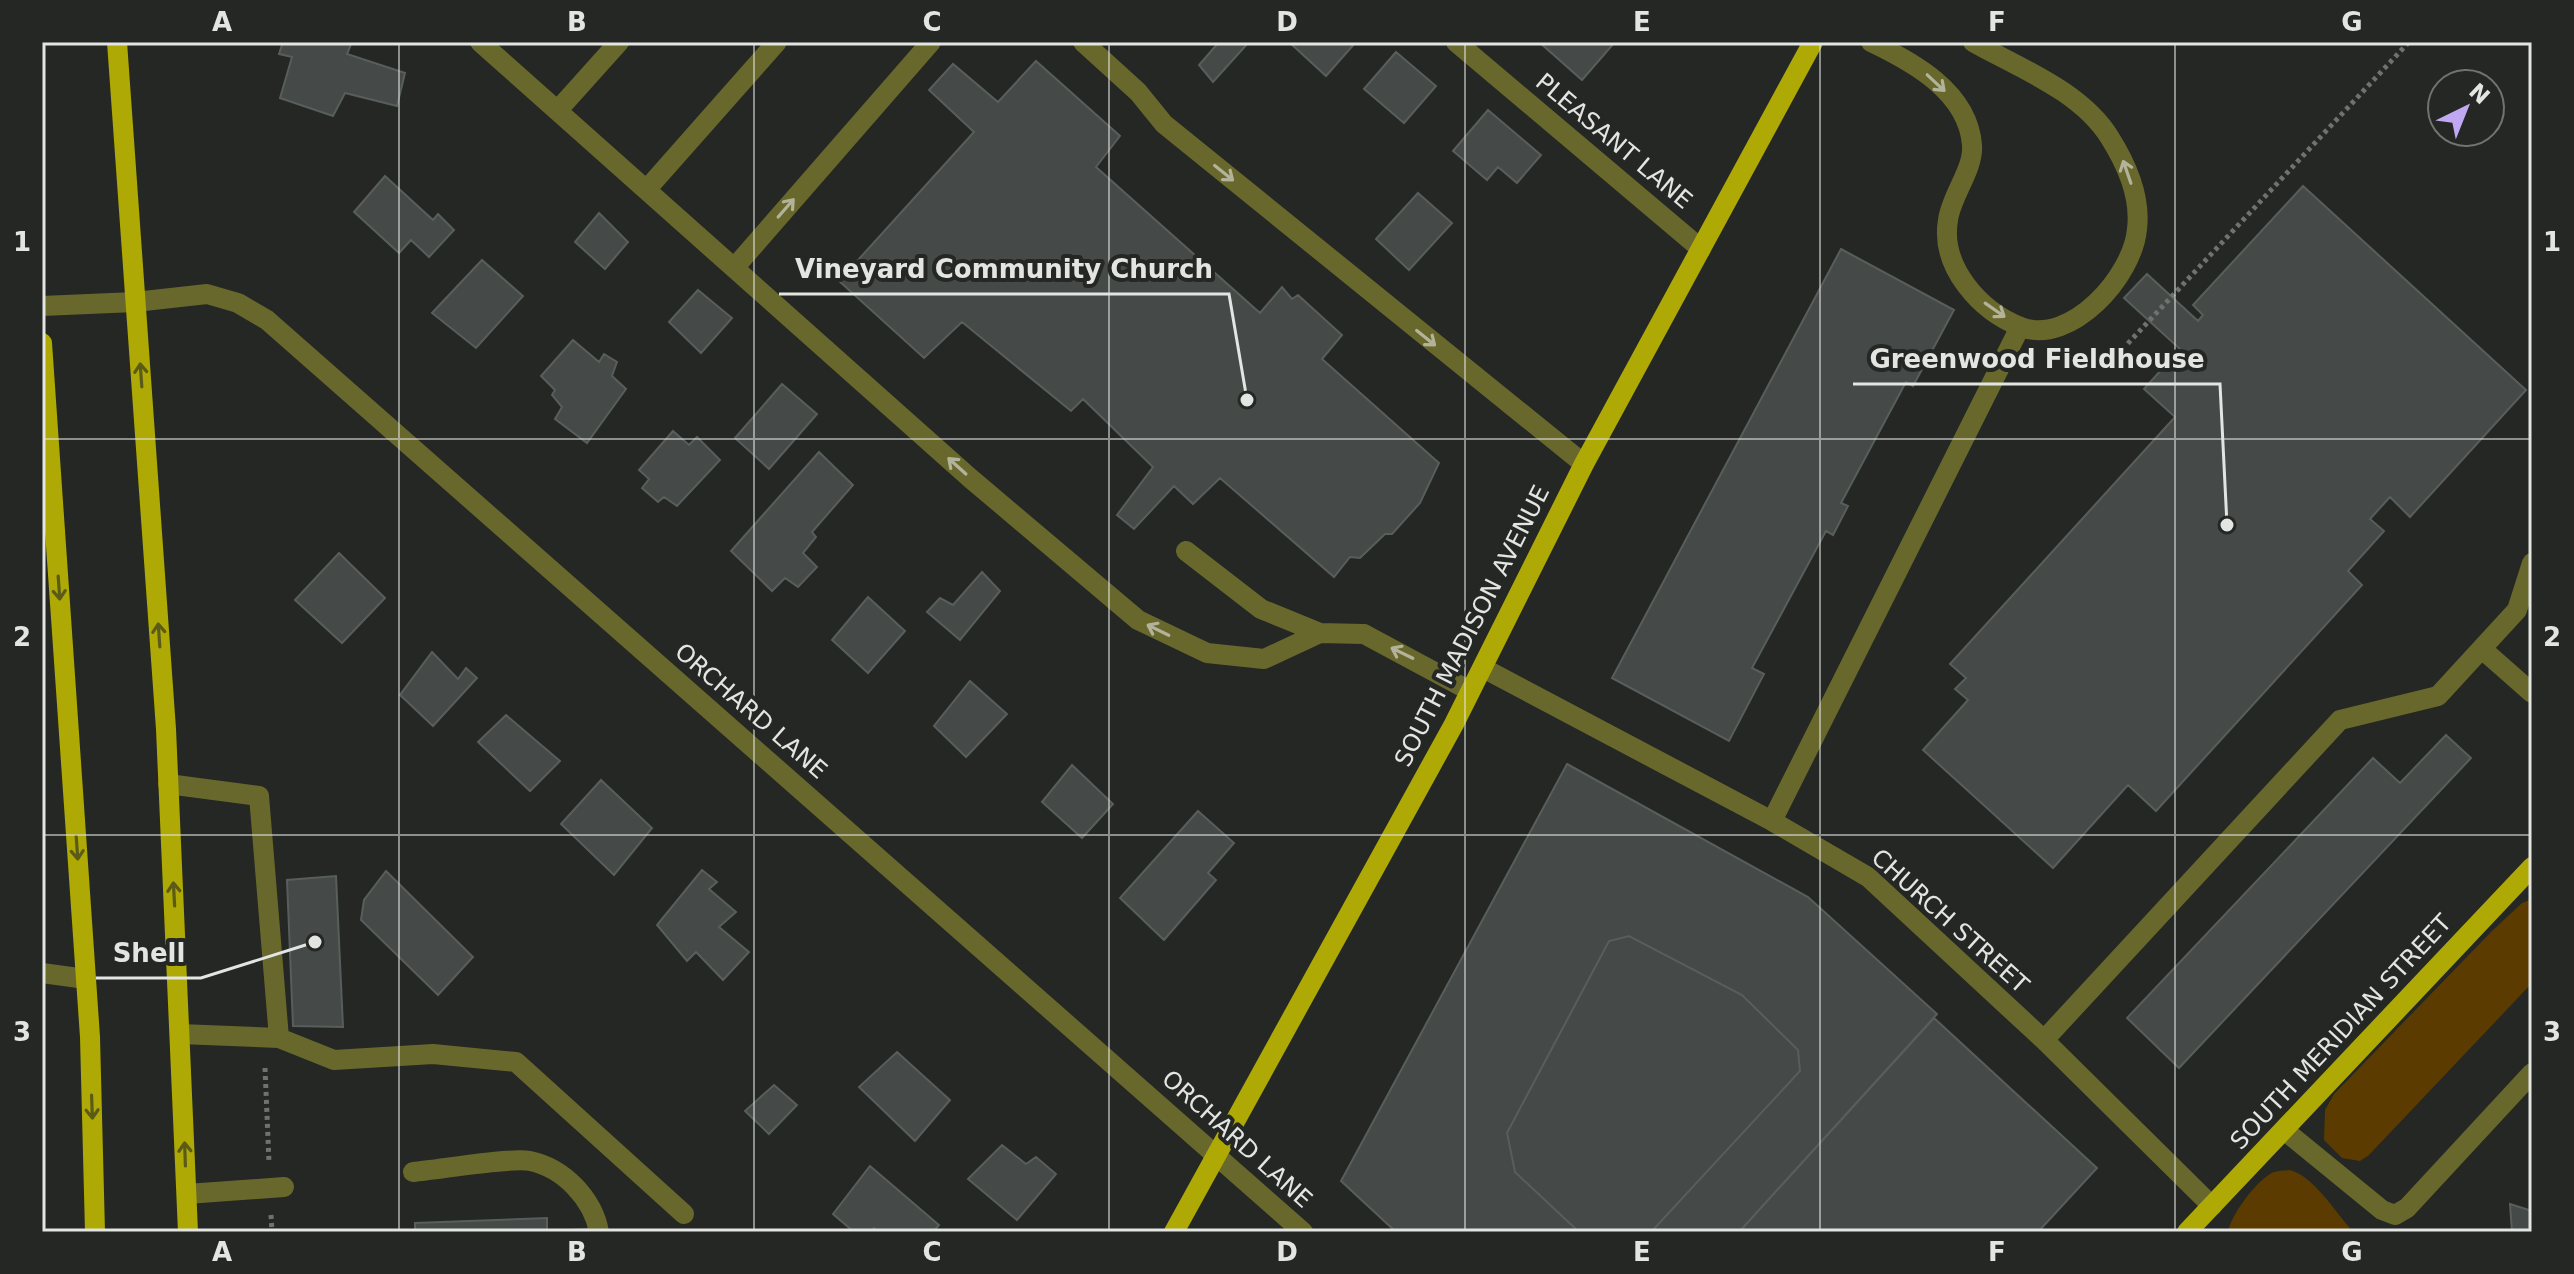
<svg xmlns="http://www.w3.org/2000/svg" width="2574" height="1274" font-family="'DejaVu Sans',sans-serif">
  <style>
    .green { fill: #5b3b00 }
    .building { fill: #454a48; stroke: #585e5c; stroke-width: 2 }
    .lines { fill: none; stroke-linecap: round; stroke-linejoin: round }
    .path { stroke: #70726f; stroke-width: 5; stroke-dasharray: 4 4; stroke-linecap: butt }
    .minor { stroke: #69682c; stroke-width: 20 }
    .major { stroke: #aea904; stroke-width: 20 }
    .oneway { stroke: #b2b39a }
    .oneway2 { stroke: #5b5b17 }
    .grid { fill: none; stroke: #e3e5e3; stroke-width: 2; stroke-opacity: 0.55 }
    .labels { text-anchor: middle; stroke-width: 8; stroke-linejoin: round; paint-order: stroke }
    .street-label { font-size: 24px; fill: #e3e5e3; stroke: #242723 }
    .leader { fill: none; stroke: #e3e5e3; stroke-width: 3 }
    .callout-dot { fill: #e3e5e3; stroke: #242723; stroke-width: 3 }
    .callout-label { font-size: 26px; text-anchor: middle; font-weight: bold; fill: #e3e5e3; stroke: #242723; stroke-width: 8; stroke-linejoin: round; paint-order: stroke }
    .neatline { fill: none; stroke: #e3e5e3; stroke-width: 3 }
    .grid-label { font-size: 26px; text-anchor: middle; font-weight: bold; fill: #e3e5e3 }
  </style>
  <rect width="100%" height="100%" fill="#242723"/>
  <path class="green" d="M2532 899V983L2369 1155 2360 1161 2342 1158 2324 1140 2325 1110 2334 1094 2493 930 2522 903Z
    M2290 1170C2313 1176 2334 1210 2350 1228L2348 1232H2228C2231 1215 2255 1183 2270 1174 2276 1170 2283 1171 2290 1170Z"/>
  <path class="building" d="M283 42H352L347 54 405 73 397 106 345 93 333 116 280 98 292 57 279 54Z
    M1219 42H1249L1213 82 1199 65Z
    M1289 42H1356L1326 76Z
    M1539 42H1615L1582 80Z
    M1396 52 1436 86 1404 123 1364 89Z
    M1036 61 1120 136 1096 167 1260 313 1282 287 1292 299 1298 295 1342 335 1322 359 1439 463 1420 503 1392 534H1385L1360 558 1350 557 1334 577 1220 478 1193 504 1174 486 1134 529 1117 515 1153 467 1083 399 1071 411 962 322 924 358 839 281 974 132 929 90 953 64 998 102Z
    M1488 110 1541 155 1517 183 1498 167 1487 180 1453 151Z
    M385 176 433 220 438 214 454 230 429 257 411 240 399 253 354 212Z
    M2303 186 2526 390 2410 517 2390 497 2370 519 2384 531 2348 571 2362 585 2156 811 2128 785 2053 868 1923 750 1968 700 1955 689 1966 678 1950 664 2175 417 2144 389 2180 349 2124 298 2147 274 2198 321 2203 315 2193 305Z
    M1418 193 1452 223 1409 270 1376 239Z
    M599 213 628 242 605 269 575 242Z
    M1841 249 1954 310 1913 386 1906 382 1841 503 1848 506 1833 535 1826 531 1752 668 1764 674 1729 741 1612 678Z
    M482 260 523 296 476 348 432 313Z
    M698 290 732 318 701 353 669 322Z
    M573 340 599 362 604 354 617 362 612 376 626 389 587 443 555 419 562 407 552 395 555 390 541 376Z
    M782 384 817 414 769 469 735 438Z
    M673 431 689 445 697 437 720 460 677 506 664 497 658 502 642 488 649 479 639 470Z
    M819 452 853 485 812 532 816 537 803 553 817 567 798 587 785 578 772 591 731 551Z
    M339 553 385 598 342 643 295 600Z
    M982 572 1000 591 960 640 927 612 940 598 953 605Z
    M868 597 905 631 868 673 832 640Z
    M432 652 458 679 466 668 477 678 433 726 400 695Z
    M970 681 1007 714 966 757 934 726Z
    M506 715 560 761 530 791 478 742Z
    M2446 735 2471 758 2179 1068 2127 1018 2373 758 2400 783Z
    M1567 764 1808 897 1937 1014 1739 1232H1651L1800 1071 1798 1050 1742 995 1629 936 1609 941 1507 1133 1515 1172 1579 1232H1396L1341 1181Z
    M1567 764 1808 897 1937 1014 1739 1232H1396L1341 1181Z
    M1072 765 1113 804 1082 838 1042 802Z
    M601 780 652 828 614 875 561 824Z
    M1198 811 1234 843 1208 873 1216 880 1164 940 1120 898Z
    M702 870 717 882 709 889 736 912 719 927 749 952 723 980 696 952 687 961 657 925Z
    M386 871 473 957 438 995 361 920 364 900Z
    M336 876 343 1027 293 1026 287 880Z
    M1934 1018 2097 1168 2038 1232H1739Z
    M897 1052 950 1100 915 1141 859 1087Z
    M774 1085 797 1105 769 1134 745 1111Z
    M1002 1145 1026 1164 1036 1157 1056 1174 1017 1220 968 1179Z
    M870 1166 939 1225 933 1232H879L874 1228 871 1232H854L833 1214Z
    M2510 1204 2532 1211V1232H2512Z
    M547 1218V1231L588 1229V1232H415V1223Z"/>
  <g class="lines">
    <path class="path" d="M2106 367 2409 42
      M265 1068 269 1162
      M271 1215 272 1232"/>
    <path class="minor" d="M480 42 970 478 1138 620 1207 653 1264 659 1320 633 1364 634 1470 691
      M1083 42 1138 92 1164 124 1584 464
      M1456 42 1701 249
      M1871 42C1913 62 1968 92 1972 145 1974 169 1951 196 1948 220 1940 267 1980 311 2021 327 2071 346 2133 276 2137 229 2141 197 2127 165 2110 138 2081 91 2019 68 1973 42
      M558 110 619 42
      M647 189 777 42
      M735 267 931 42
      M42 306 135 302 207 294 238 303 267 320 1303 1232
      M1186 551 1261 609 1320 633
      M2482 649 2532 693
      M1483 668 1772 821 1868 877 2044 1040 2212 1206
      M168 784 259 796 279 1038
      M1772 821 2020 327
      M42 973 86 979
      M180 1034 279 1038 334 1060 433 1054 516 1062 684 1214
      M2044 1040 2340 720 2438 696 2517 610 2532 563
      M2284 1130 2382 1210 2395 1215 2407 1208 2532 1073
      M413 1172C438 1170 510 1157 530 1161 564 1168 593 1199 599 1232
      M187 1194 284 1187"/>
    <path class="major" d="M117 42 166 729 188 1232
      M42 343 90 1037 95 1232
      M1174 1232 1454 724 1584 464 1813 42
      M2187 1232 2532 867"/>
  </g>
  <defs><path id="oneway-shaft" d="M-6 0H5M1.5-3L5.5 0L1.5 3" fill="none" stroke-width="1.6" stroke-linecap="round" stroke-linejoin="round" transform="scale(2)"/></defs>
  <g class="oneway">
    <use href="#oneway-shaft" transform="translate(1936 83) rotate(43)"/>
    <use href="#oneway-shaft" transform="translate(2127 172) rotate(-109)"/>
    <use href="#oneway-shaft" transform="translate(1224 173) rotate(39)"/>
    <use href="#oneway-shaft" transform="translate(786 208) rotate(-49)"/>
    <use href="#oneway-shaft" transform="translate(1995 310) rotate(35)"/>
    <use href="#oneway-shaft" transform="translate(1426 338) rotate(39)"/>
    <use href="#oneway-shaft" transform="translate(957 466) rotate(-138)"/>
    <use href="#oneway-shaft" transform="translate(1158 630) rotate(-154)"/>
    <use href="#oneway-shaft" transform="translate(1402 653) rotate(-154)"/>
  </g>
  <g class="oneway2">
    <use href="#oneway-shaft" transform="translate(141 375) rotate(-94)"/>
    <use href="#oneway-shaft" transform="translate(59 588) rotate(86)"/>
    <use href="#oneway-shaft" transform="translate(159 635) rotate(-94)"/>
    <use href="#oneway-shaft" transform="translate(77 848) rotate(86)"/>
    <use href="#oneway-shaft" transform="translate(174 894) rotate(-93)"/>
    <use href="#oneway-shaft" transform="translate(92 1107) rotate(88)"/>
    <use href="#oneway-shaft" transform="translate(185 1154) rotate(-92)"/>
  </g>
  <path class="grid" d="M399 42V1232M754 42V1232M1109 42V1232M1465 42V1232M1820 42V1232M2175 42V1232M42 439H2532M42 835H2532"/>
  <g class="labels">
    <g class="street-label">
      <text transform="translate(1614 141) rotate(40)" y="8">PLEASANT LANE</text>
      <text transform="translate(1472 626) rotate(-63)" y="8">SOUTH MADISON AVENUE</text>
      <text transform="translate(751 711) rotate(41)" y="8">ORCHARD LANE</text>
      <text transform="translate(1950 921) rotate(42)" y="8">CHURCH STREET</text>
      <text transform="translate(2341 1032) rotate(-47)" y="8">SOUTH MERIDIAN STREET</text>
      <text transform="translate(1237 1139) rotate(42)" y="8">ORCHARD LANE</text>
    </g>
  </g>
  <path class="leader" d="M1247 400L1229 294H779M2227 525L2220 384H1853M315 942L201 978H96"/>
  <g class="callout-dot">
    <circle cx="1247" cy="400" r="8"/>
    <circle cx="2227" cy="525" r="8"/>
    <circle cx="315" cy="942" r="8"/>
  </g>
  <g class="callout-label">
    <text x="1004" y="278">Vineyard Community Church</text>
    <text x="2037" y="368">Greenwood Fieldhouse</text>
    <text x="149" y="962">Shell</text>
  </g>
  <rect width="2574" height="1274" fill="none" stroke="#242723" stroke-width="88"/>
  <g transform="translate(2466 108) rotate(43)"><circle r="38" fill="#242723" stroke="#707370" stroke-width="2"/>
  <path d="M0-6L14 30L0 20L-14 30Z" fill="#c1a8f3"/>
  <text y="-12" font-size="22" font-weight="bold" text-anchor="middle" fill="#e3e5e3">N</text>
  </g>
  <rect x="44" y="44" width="2486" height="1186" class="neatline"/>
  <g class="grid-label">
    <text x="222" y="31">A</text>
    <text x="577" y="31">B</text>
    <text x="932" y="31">C</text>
    <text x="1287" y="31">D</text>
    <text x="1642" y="31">E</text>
    <text x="1997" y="31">F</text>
    <text x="2352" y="31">G</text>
    <text x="22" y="251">1</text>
    <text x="2552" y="251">1</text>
    <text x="22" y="646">2</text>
    <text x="2552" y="646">2</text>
    <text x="22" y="1041">3</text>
    <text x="2552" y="1041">3</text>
    <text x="222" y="1261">A</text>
    <text x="577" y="1261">B</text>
    <text x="932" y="1261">C</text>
    <text x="1287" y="1261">D</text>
    <text x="1642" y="1261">E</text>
    <text x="1997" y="1261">F</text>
    <text x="2352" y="1261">G</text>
  </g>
</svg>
